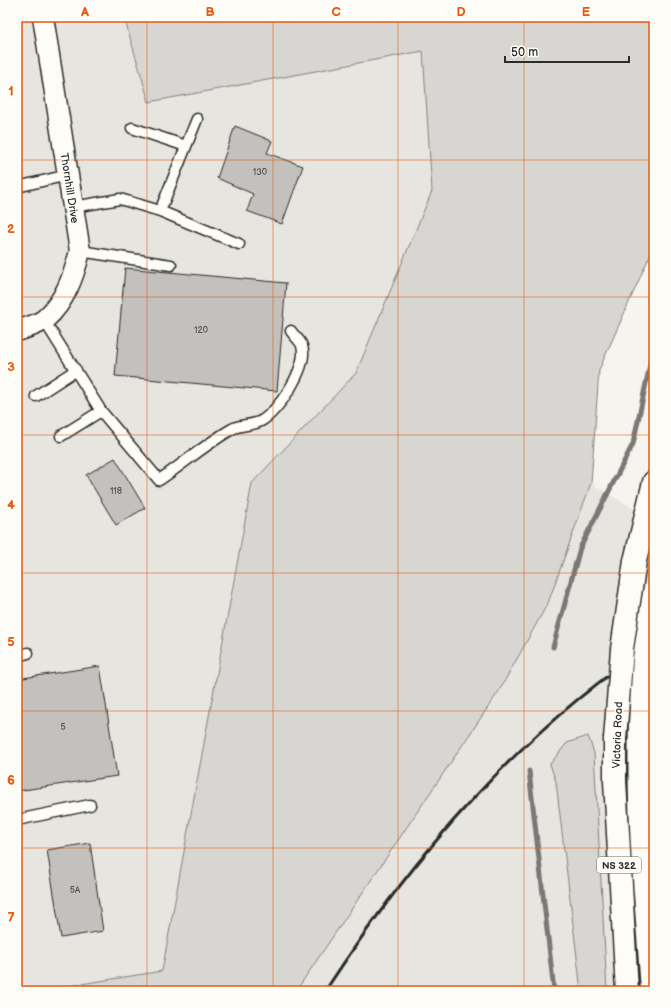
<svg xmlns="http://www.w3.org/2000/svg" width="671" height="1008" font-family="'Balsamiq Sans',sans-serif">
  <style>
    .built { fill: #e6e5e0 }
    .green { fill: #d7d6d2; stroke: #81807e }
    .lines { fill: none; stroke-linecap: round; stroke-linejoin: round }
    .stream { stroke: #797877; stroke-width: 5 }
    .building { fill: #c2c1be; stroke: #2b2b2b }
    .lane-casing { stroke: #2b2b2b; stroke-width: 13 }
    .street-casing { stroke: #2b2b2b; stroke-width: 23 }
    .primary-casing { stroke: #2b2b2b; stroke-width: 25 }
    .lane { stroke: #fdfcf7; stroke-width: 10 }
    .street { stroke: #fdfcf7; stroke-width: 20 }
    .primary { stroke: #fdfcf7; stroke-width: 22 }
    .rail { stroke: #2b2b2b; stroke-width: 3 }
    .primary-bridge-casing { stroke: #2b2b2b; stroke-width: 25; stroke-linecap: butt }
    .primary-bridge { stroke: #fdfcf7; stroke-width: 22 }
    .grid { fill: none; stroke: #e8590c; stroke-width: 1; stroke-opacity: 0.55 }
    .labels { text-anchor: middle; stroke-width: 3; stroke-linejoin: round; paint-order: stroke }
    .number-label { font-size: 9px; fill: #515050 }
    .shield { fill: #fdfcf7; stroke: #6a6a68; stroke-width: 1 }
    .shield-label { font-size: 10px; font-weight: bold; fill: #2b2b2b }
    .street-label { font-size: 11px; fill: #2b2b2b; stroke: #fdfcf7 }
    .neatline { fill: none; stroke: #e8590c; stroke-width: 1.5 }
    .grid-label { font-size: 13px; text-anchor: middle; font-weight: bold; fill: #e8590c }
  </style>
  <rect width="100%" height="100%" fill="#f5f4ef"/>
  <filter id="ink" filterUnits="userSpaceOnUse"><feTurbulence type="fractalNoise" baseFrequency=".025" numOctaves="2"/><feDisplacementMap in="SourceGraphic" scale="8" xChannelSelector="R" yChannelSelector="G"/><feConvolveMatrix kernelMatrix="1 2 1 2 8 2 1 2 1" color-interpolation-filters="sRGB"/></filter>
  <g filter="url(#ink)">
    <path class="built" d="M17 17H124L149 102 423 50 432 191 356 373 252 483 162 971 51 989V991H17Z
      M591 483 654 521V991H296L499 691 548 603Z"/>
    <path class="green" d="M124 17H654V246L599 370 591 483 548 603 499 691 296 991H51L50 989 162 971 252 483 356 373 432 191 423 51 149 102Z
      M588 736 594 753 607 991H581L556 782 550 764 567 743Z"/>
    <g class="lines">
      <path class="stream" d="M553 647 580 548 633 444 654 346
        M529 771 554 991"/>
    </g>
    <path class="building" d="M235 126 272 141 267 153 303 166 282 224 247 211 253 194 217 178Z
      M125 268 286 283 277 391 115 376Z
      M115 458 145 508 116 525 86 475Z
      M100 666 117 776 17 791V679Z
      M90 843 103 931 61 938 47 850Z"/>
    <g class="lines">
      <defs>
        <path id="lane" d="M132 128 186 146
          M17 187 68 175
          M73 207 120 199 160 211 239 244
          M160 211 197 119
          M80 251 171 265
          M44 320 101 411 159 480C183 464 206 444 232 429 240 424 252 426 261 421 278 412 309 366 302 346 301 341 294 336 291 331
          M36 396 76 370
          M61 436 101 411
          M17 656 28 653
          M17 820 90 805"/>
        <path id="street" d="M17 331C25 328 38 325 45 319 65 302 74 275 80 251L43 17"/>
        <path id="primary" d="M635 561 654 482
          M640 724C637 813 646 902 652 991
          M615 739V781L627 991"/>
      </defs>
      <use href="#lane" class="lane-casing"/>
      <use href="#street" class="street-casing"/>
      <use href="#primary" class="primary-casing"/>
      <use href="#lane" class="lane"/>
      <use href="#street" class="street"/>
      <use href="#primary" class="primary"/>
      <path class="rail" d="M325 991C413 857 519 732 654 643"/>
      <defs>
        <path id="primary-bridge" d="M640 724 644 659 654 593
          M615 739 622 649 635 561"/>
      </defs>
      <use href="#primary-bridge" class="primary-bridge-casing"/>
      <use href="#primary-bridge" class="primary-bridge"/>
    </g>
  </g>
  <path class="grid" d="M147 17V991M273 17V991M398 17V991M524 17V991M17 160H654M17 297H654M17 435H654M17 573H654M17 711H654M17 848H654"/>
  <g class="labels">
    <g class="number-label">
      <text x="260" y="175">130</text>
      <text x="201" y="333">120</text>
      <text x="116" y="494">118</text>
      <text x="63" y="730">5</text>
      <text x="75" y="893">5A</text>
    </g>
    <rect class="shield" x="597" y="857" width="44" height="16" rx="3"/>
    <g class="shield-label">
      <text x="619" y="869">NS 322</text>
    </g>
    <g class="street-label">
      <text transform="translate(70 188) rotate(81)" y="4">Thornhill Drive</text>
      <text transform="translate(617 735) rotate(-88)" y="4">Victoria Road</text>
    </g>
  </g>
  <rect width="671" height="1008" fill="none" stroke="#fdfcf7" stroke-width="44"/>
  <path d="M505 56v6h124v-6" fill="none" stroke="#2b2b2b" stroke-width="2"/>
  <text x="511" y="56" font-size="12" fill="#2b2b2b" stroke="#fdfcf7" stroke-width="3" paint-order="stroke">50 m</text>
  <rect x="22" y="22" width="627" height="964" class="neatline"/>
  <g class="grid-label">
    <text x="85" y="16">A</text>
    <text x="210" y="16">B</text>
    <text x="336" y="16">C</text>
    <text x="461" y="16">D</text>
    <text x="586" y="16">E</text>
    <text x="11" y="95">1</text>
    <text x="11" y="233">2</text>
    <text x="11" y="371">3</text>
    <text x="11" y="509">4</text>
    <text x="11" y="646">5</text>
    <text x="11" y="784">6</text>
    <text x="11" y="922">7</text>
  </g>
</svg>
